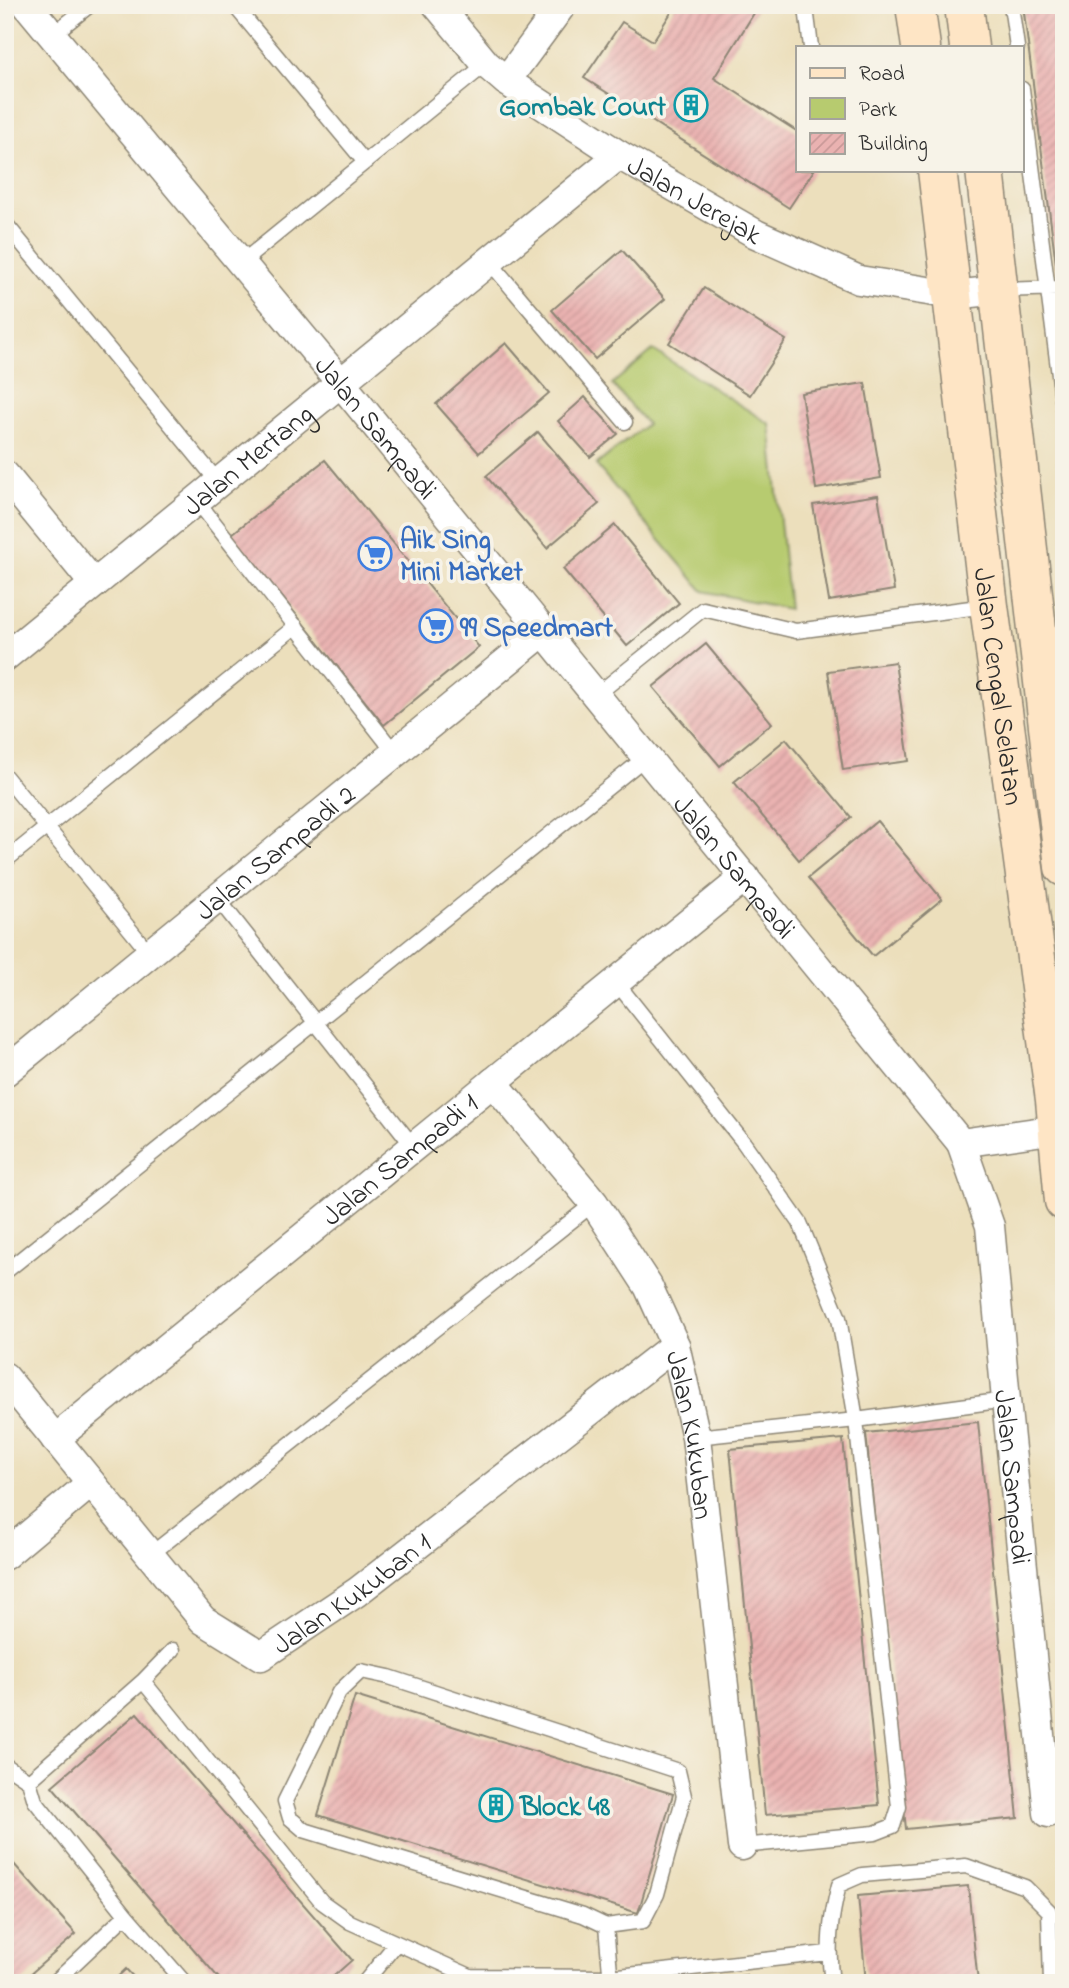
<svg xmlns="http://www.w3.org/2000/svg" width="1069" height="1988" font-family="'Indie Flower',sans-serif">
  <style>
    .park { fill: #b7cb6f; stroke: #717b4d; stroke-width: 2 }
    .building { fill: url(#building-hatch) }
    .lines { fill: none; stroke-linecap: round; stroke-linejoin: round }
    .lane-casing { stroke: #8c8574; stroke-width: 17 }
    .street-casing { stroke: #8c8574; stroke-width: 31 }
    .secondary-casing { stroke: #8c8574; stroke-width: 41 }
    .lane { stroke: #fff; stroke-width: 14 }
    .street { stroke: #fff; stroke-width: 28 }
    .secondary { stroke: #fee5c5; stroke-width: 38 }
    .labels { text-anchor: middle; stroke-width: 7; stroke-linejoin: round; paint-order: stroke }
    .culture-label { font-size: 28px; font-weight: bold; fill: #0d838f; stroke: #f7f3e8; text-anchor: end }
    .street-label { font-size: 28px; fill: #2b2b2b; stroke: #f7f3e8 }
    .shop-label { font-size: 28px; font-weight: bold; fill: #366cbe; stroke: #f7f3e8; text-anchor: start }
  </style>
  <defs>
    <pattern id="building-hatch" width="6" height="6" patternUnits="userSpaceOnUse" patternTransform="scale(1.75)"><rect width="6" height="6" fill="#eab2b1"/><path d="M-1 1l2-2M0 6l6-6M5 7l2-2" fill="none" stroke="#c99998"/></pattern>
  </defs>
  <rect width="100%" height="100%" fill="#f7f3e8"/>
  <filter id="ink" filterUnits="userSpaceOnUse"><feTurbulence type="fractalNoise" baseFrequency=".0143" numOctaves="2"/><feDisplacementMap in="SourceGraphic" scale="14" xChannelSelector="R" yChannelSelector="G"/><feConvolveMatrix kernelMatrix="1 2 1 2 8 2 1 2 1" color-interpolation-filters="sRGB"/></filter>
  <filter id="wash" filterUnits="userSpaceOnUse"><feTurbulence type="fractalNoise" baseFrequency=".00686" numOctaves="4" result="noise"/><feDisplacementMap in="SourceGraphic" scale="28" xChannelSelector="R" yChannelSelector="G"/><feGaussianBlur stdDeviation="1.57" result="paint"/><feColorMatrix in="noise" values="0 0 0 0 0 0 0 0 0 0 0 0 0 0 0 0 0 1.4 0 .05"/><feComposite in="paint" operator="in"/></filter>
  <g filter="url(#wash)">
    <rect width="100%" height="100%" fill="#ecdfbc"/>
    <path class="park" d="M653 350 770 424 789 609 703 591 596 465 647 424 612 384Z"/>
    <g id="blocks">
      <path class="building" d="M676 5H759L714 78 798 132V170H814L789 208 584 78 622 22 653 41Z
        M1023 5H1064V271L1057 272Z
        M622 250 665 299 595 359 552 310Z
        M704 288 786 340 750 395 669 343Z
        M506 343 549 393 479 453 436 404Z
        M865 383 881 478 816 489 801 393Z
        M585 397 618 434 590 457 558 421Z
        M538 432 599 504 547 548 486 476Z
        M325 460 479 647 384 725 232 534Z
        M878 495 894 590 829 601 813 505Z
        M615 525 679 603 627 646 563 569Z
        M706 644 772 723 720 766 653 687Z
        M895 662 909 761 843 770 828 671Z
        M786 739 851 817 799 860 734 782Z
        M877 821 942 899 873 956 808 878Z
        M978 1422 1018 1818 906 1829 866 1433Z
        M843 1439 879 1805 765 1815 730 1449Z
        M355 1696 673 1794 638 1913 318 1815Z
        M137 1713 352 1960 326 1983H223L52 1786Z
        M5 1854 76 1934 20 1983H5Z
        M968 1886 978 1983H866L858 1896Z
        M126 1969 139 1983H111Z
        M746 1975 747 1983H706V1981Z"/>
    </g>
  </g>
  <g filter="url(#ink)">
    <use href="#blocks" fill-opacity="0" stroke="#8c8574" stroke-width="2"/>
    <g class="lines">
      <defs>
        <path id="lane" d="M234 5 364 161
          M807 5 806 8 811 47
          M1011 5 1017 47
          M52 35 90 5
          M1022 89 1064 414
          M5 223 219 483
          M489 261 625 422
          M241 263 486 64
          M1000 290 1064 288
          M197 501 395 753
          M595 696 703 609 796 631 986 606
          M5 776 150 954
          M5 861 296 626
          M218 899 413 1146
          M616 982 744 1143 800 1223 839 1318 856 1420 899 1807 893 1826 875 1833 742 1846
          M5 1272 646 757
          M696 1437 856 1420 1006 1400
          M150 1555 594 1203
          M361 1671 389 1677 678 1771 684 1796 657 1894 643 1921 606 1926 583 1915 304 1830 290 1818 285 1801 339 1692Z
          M143 1681 173 1650
          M5 1765 29 1781 143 1681 322 1902 350 1922 470 1976 610 1977 828 1953
          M29 1781 35 1801 126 1915 185 1983
          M606 1926 611 1983
          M54 1983 126 1915
          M364 1983 396 1944
          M832 1983C827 1947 830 1920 839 1885L862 1875 966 1866 1025 1887 1049 1911 1051 1983"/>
        <g id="street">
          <path id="s1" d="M27 5 341 383 961 1143 1057 1129"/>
          <path id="s2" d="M437 5 486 64 506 81 619 155 756 234 859 280 953 295 1000 290"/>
          <path d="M506 81 562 5"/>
          <path d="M5 475 94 584"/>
          <path id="s3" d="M5 657 619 155"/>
          <path id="s4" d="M5 1072 543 632"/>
          <path id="s5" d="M493 1082 594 1203 648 1286 675 1345 696 1437 742 1846"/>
          <path id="s6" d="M961 1143 990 1226 1006 1400 1048 1813"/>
          <path id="s7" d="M5 1377 203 1620 261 1656 357 1592 675 1345"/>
          <path id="s8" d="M55 1439 745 877"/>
          <path d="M5 1555 91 1483"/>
        </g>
        <g id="secondary">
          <path d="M915 5 921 47"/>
          <path d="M964 5 969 47"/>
          <path id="s9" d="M937 170 989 606 1055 1100 1064 1201"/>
          <path d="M985 170 1064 867"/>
        </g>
      </defs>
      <use href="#lane" class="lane-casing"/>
      <use href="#street" class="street-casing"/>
      <use href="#secondary" class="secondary-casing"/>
      <use href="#lane" class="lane"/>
      <use href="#street" class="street"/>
      <use href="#secondary" class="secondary"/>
    </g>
  </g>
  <defs>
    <symbol id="building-ring" viewBox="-11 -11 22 22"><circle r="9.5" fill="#f7f3e8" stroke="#0f9aa8" stroke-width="1.5"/><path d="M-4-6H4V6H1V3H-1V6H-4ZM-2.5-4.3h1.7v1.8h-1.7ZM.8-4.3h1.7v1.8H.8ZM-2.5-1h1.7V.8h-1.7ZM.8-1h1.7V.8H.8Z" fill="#0f9aa8"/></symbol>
    <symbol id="supermarket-ring" viewBox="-11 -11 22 22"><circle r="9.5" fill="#f7f3e8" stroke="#3f7fe0" stroke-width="1.5"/><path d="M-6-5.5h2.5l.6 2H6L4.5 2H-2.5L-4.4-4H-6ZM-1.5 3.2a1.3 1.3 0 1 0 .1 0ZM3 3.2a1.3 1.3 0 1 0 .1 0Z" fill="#3f7fe0"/></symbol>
  </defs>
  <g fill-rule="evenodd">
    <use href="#building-ring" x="672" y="86" width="38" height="38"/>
    <use href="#supermarket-ring" x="356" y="535" width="38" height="38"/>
    <use href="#supermarket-ring" x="417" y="607" width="38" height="38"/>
    <use href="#building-ring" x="477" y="1786" width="38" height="38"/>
  </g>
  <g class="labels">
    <g class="culture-label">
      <text x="666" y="115">Gombak Court</text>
      <text x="520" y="1815" text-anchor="start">Block 48</text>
    </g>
    <g class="street-label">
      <text dy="10" stroke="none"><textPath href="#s2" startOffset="326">Jalan Jerejak</textPath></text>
      <text dy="10" stroke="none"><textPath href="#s1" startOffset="548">Jalan Sampadi</textPath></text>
      <text dy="10" stroke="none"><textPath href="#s3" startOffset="313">Jalan Mertang</textPath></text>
      <text dy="10" stroke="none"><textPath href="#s9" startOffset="520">Jalan Cengal Selatan</textPath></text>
      <text dy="10" stroke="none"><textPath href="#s4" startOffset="348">Jalan Sampadi 2</textPath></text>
      <text dy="10" stroke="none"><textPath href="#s1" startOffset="1115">Jalan Sampadi</textPath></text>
      <text dy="10" stroke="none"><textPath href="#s8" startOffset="444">Jalan Sampadi 1</textPath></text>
      <text dy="10" stroke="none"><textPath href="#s5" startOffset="413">Jalan Kukuban</textPath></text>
      <text dy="10" stroke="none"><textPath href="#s6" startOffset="340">Jalan Sampadi</textPath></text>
      <text dy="10" stroke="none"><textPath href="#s7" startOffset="492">Jalan Kukuban 1</textPath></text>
    </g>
    <g class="shop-label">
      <text x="400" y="548">Aik Sing<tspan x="400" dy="32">Mini Market</tspan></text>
      <text x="460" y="636">99 Speedmart</text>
    </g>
  </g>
  <rect width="1069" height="1988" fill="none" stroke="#f7f3e8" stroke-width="28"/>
  <rect x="796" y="46" width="228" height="126" fill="#f7f3e8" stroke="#a5a39c" stroke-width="2"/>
  <rect x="810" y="68" width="35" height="10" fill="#fee5c5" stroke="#a5a39c" stroke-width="2"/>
  <text x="859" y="80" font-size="21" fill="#2b2b2b">Road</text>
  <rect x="810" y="98" width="35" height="21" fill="#b7cb6f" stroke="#a5a39c" stroke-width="2"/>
  <text x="859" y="116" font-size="21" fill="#2b2b2b">Park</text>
  <rect x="810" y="133" width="35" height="21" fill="url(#building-hatch)" stroke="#a5a39c" stroke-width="2"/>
  <text x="859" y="150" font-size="21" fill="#2b2b2b">Building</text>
</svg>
